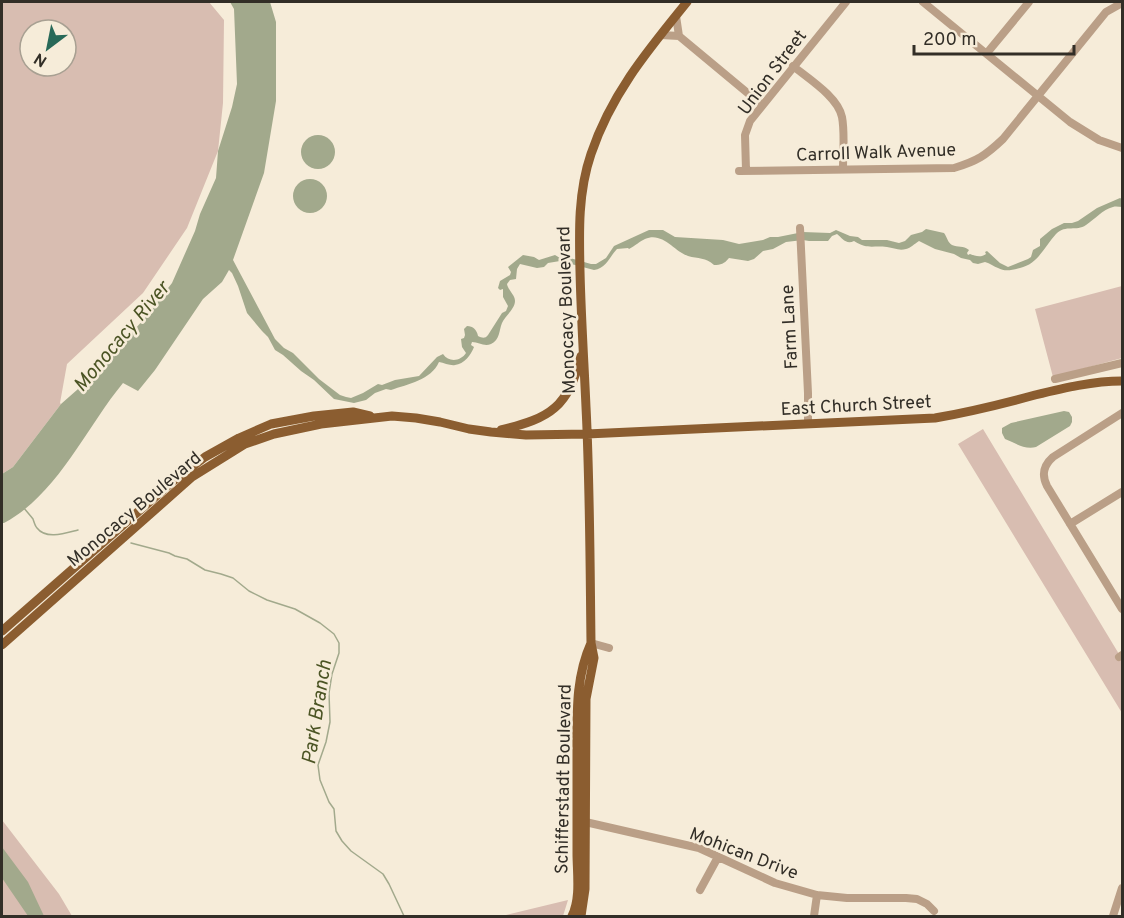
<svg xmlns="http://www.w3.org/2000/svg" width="1124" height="918" font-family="Overpass,sans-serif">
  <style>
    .green { fill: #d8bdb1; fill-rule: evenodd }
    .water { fill: #a2a98c }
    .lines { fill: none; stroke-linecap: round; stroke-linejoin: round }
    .stream { stroke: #a2a98c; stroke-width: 1.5 }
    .minor { stroke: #ba9f87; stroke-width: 8 }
    .major { stroke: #8b5d30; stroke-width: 9 }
    .labels { text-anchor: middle; stroke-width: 5; stroke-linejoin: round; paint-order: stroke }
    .street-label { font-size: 18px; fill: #322e27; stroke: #f6ecd9 }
    .water-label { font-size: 20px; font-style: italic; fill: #4b5424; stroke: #f6ecd9 }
  </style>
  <rect width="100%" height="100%" fill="#f6ecd9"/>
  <path class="green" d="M2 2H209L224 20 223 103 218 151 187 228 143 293 67 364 60 403 61 404 13 467 2 474ZM30 30H66V66H30Z
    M1122 286V358L1053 377 1035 309Z
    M983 429 1122 659V713L958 444Z
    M2 820 59 894 72 916H2Z
    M568 900 563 916H502Z"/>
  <path class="water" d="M230 2H270L276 22V101L264 173 233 260 275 339 284 348 293 353 319 379 340 395 346 397 351 398 363 393 378 384 382 385 395 380 419 376 437 357 443 354C449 363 461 361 466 353L462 347 461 339 464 338 465 335 464 329 467 326C473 326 477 330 478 336 482 338 485 339 488 335L502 313 506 311 508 306 503 297V289L500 290 498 288 500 281 510 275 511 272 508 267 523 255 534 257 539 260 555 255 560 258H570L591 264H596L606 258 614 246 649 230H663L675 237 723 240 739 244 763 240 770 237H778L803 232 830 233 836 230 850 236 858 237 862 240H887L899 243 905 241 911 235 922 232 926 229 944 233C947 237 948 243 952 245 958 248 963 245 969 250L967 253 968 255 970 254C975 256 981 258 986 254L985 252 987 251 1000 263 1008 267 1028 259 1031 257 1033 250 1040 246V239L1052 229 1064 223H1072L1078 221 1097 208 1120 198 1122 199V207C1119 207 1116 206 1113 207 1103 209 1094 220 1086 225 1076 232 1066 224 1056 234 1044 247 1038 264 1020 268 1012 270 1005 272 998 268 994 267 990 263 985 262L978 264 973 263 970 260 961 258 954 254 935 249 919 241C914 244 911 248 906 249 899 251 894 248 887 247 872 245 869 250 854 241 846 245 842 238 837 234L832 236 828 241H809L803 240 786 242 773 249 763 251 754 259 748 261 729 258C724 264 721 265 714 265 706 257 698 259 688 256 674 251 662 231 645 239 640 241 635 246 629 249L628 248 617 249C609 257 607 268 594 270L560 261 548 263 544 267 537 268 520 264 517 269 516 279 510 280 507 284C508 290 515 295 515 301 515 309 505 316 502 323 499 330 500 340 491 344 484 347 479 342 472 342L471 345 474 347C471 355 464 364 455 365 451 366 444 363 439 362 431 380 408 384 391 390L386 389 375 393 366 400 354 403 334 399 314 380 301 371 283 355 275 350 268 337 262 331 247 313 238 286 232 273 229 270 222 282 203 299 155 370 138 391 123 383C85 429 58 494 4 523H2V474L13 467 61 404 86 382 109 358 144 319 172 283 195 231 200 214 216 178 218 151 232 107 237 84 234 9Z
    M301 152a17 17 0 1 1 34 0a17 17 0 1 1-34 0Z
    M293 196a17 17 0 1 1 34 0a17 17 0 1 1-34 0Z
    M1064 411 1069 412 1072 417V422L1070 426 1036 447C1025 450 1015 443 1005 439L1002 433V428L1011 423Z
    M2 847 28 882 44 916H28L2 878Z"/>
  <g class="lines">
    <path class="stream" d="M24 508C27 512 30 515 33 519 34 522 35 526 37 528 46 540 66 533 78 530
      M131 543 169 553 175 556 187 559 205 570 221 574 233 578 249 591 267 600 295 609 320 623 334 634 339 643V653L332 674 329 693 330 722 326 742 318 765 320 780 329 802 334 809 336 831 342 841 351 851 383 874 389 884 404 916"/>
    <path class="minor" d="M923 2 1070 122 1099 140 1122 148
      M676 16 679 36
      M661 35 679 36 762 105
      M987 53 1029 2
      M793 66C809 79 838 97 842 117 845 133 843 152 843 169
      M746 170 745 135 750 121 846 2
      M739 171 954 168C977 161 985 156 1003 139L1106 12 1122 3
      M800 228 808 393V424
      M1055 379 1122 363
      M1122 413 1053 457C1044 465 1041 474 1047 486L1122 609
      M1070 524 1122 492
      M591 643 609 648
      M1119 657 1122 655
      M581 821 699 848 775 883 817 895 847 898H906L917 899 927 904 934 911
      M700 890 718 857
      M814 916 817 895
      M1113 916 1122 888"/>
    <path class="major" d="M501 430C551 418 568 407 581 356
      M2 631 172 482 205 457 239 438 271 424 314 416 353 412 370 416
      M2 645 192 477 245 444 274 434 321 424 392 416 416 418 440 422 469 429 491 432 526 435 587 434 935 418C969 412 1002 404 1035 395 1064 388 1093 381 1122 381
      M572 916C581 898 577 873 577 853 577 817 577 782 577 747 577 711 576 676 591 643
      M581 916 585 889 586 699 594 658 591 643C590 564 590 486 586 407 584 362 581 316 580 271 579 231 578 192 591 154 611 94 648 50 687 2"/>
  </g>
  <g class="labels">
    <g class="street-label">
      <text transform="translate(772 72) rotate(-53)" y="6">Union Street</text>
      <text transform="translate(876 152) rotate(-2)" y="6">Carroll Walk Avenue</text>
      <text transform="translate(566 310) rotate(-92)" y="6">Monocacy Boulevard</text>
      <text transform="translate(789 327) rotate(-93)" y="6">Farm Lane</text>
      <text transform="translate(856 405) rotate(-3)" y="6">East Church Street</text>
      <text transform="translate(134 509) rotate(-40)" y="6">Monocacy Boulevard</text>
      <text transform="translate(563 779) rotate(-89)" y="6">Schifferstadt Boulevard</text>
      <text transform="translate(744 853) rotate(21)" y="6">Mohican Drive</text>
    </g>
    <g class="water-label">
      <text transform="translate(121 336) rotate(-50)" y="7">Monocacy River</text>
      <text transform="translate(316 712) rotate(-81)" y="7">Park Branch</text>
    </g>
  </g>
  <rect width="1124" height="918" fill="none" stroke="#322e27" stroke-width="6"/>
  <g transform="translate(48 48) rotate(212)"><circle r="28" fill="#f6ecd9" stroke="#a8a092" stroke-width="1.5"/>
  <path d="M0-4.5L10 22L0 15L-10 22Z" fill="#286958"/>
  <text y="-9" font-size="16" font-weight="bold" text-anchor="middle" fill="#322e27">N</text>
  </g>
  <path d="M914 45v9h160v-9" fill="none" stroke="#322e27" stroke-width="3"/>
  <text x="923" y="45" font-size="18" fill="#322e27" stroke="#f6ecd9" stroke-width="4.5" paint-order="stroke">200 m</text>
</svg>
